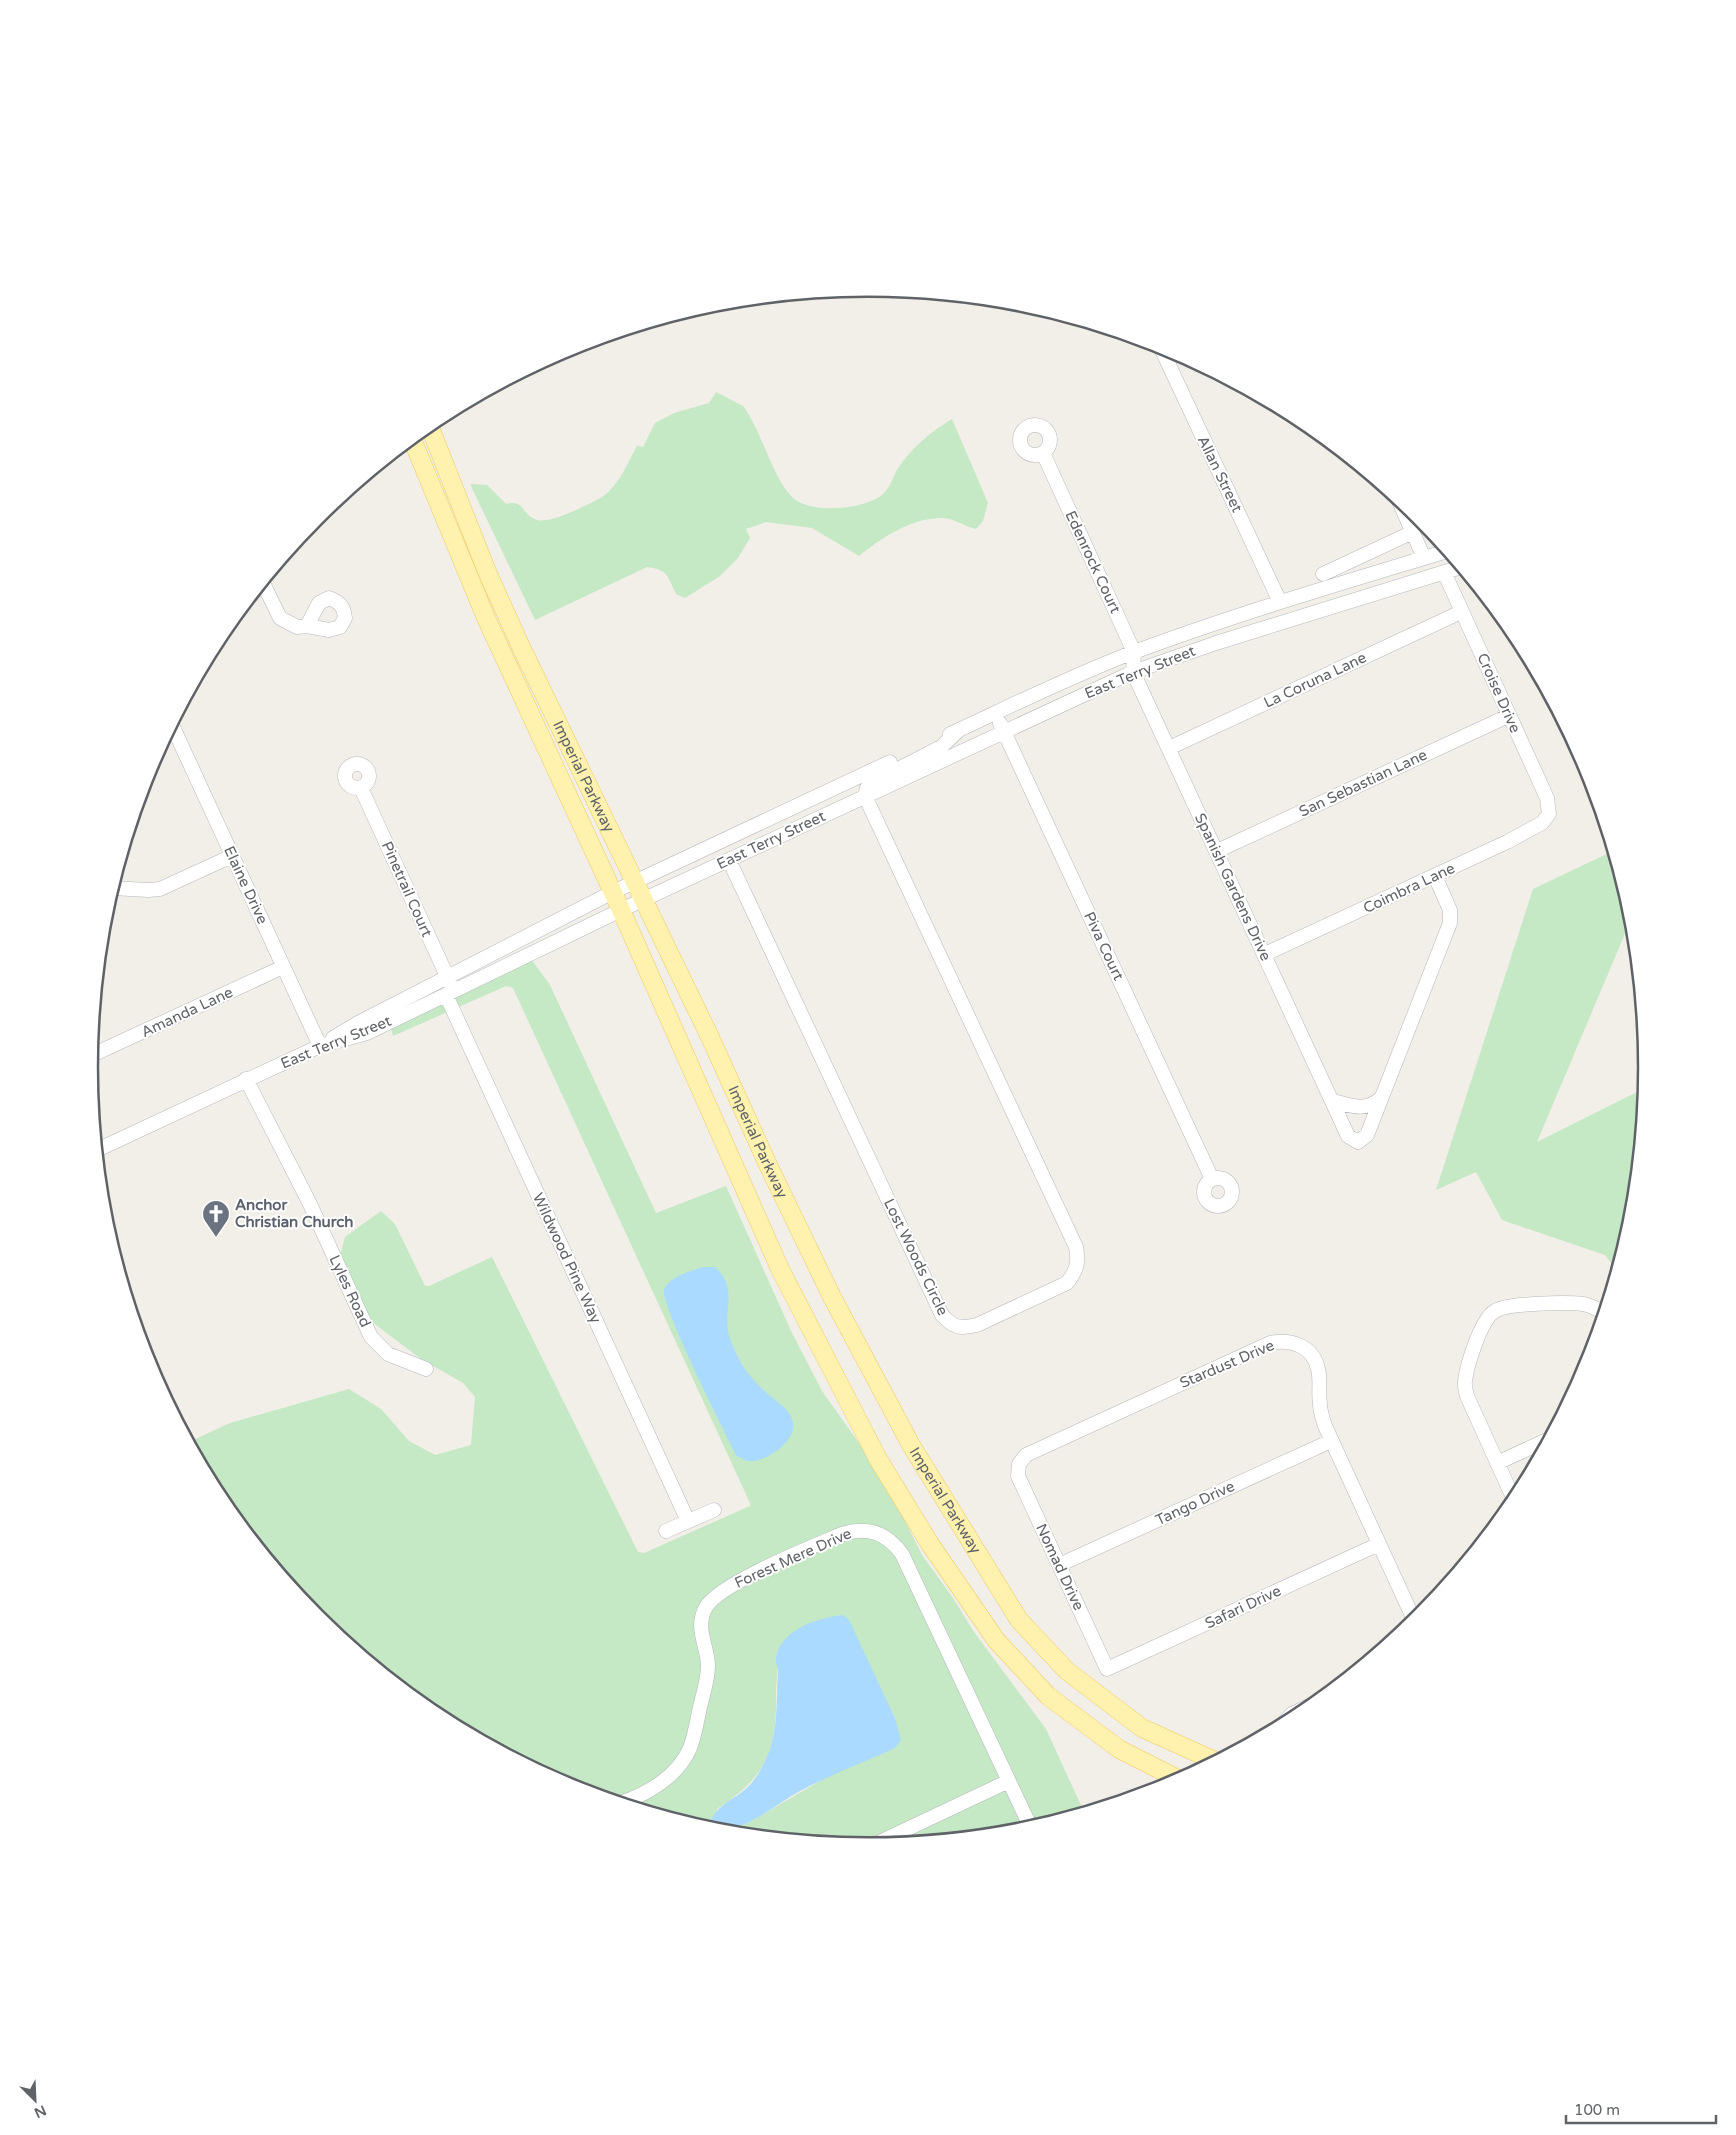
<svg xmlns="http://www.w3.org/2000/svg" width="1736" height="2135" font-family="'Varela Round',sans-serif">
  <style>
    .green { fill: #c5e8c5; fill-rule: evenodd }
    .water { fill: #aadaff }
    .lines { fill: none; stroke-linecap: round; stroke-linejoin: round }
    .minor-casing { stroke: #b5b8bc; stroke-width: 15 }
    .major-casing { stroke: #f2c960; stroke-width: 19 }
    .minor { stroke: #fff; stroke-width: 14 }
    .major { stroke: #fff2af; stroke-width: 18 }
    .labels { text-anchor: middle; stroke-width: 4; stroke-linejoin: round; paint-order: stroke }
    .street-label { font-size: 15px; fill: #5f6368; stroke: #fff }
    .worship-label { font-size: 15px; font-weight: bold; fill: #5b616d; stroke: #fff; text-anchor: start }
    .rim { fill: none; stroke: #5f6368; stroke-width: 2.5 }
  </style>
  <rect width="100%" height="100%" fill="#f1efe8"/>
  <path class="green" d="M716 392 743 406C763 433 771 475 792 497 809 515 867 510 884 493 892 485 893 475 899 467 913 446 931 432 952 419L988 503 983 521 976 529C964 526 952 517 939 518 910 519 881 538 859 556L812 528 766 522 746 529 750 538 738 558 720 576 685 598 676 594C667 576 669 570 647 567L535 620 470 484 487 485 506 504C525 499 521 515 537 520 551 524 590 504 602 497 607 494 612 488 616 483 624 473 630 458 637 446L643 447 655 423 674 413 709 403Z
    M1613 851 1632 917 1537 1142 1645 1088 1632 1220 1617 1271 1605 1255 1502 1220 1476 1172 1436 1190 1533 889Z
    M531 959 550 985 656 1213 726 1186 791 1331 822 1391 861 1446 904 1519 922 1555 953 1598 974 1632 1046 1729 1084 1812 1020 1832 868 1847 716 1832 570 1787 435 1715 317 1618 220 1500 189 1442 230 1423 349 1389 381 1409 409 1441 435 1455 471 1445 475 1397 463 1383 421 1359 372 1322 348 1287 340 1256 345 1237 381 1211 395 1224 425 1286H429L492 1257 638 1552 644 1553 750 1506V1503L513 988 506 986 393 1036 391 1028ZM816 1621 877 1680 895 1718 898 1735 755 1819 731 1830H713L717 1809C766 1777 777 1751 776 1693 776 1682 779 1671 776 1659 788 1633 790 1633 816 1621Z"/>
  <path class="water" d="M703 1267H715C738 1289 724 1305 728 1331 729 1338 733 1346 736 1353 743 1369 755 1383 768 1394 775 1400 783 1405 788 1412 804 1432 780 1451 764 1458 753 1463 744 1462 736 1455 725 1433 660 1304 664 1290 668 1277 691 1271 703 1267Z
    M843 1615 849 1620 895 1718 901 1740 895 1748C864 1762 830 1775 800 1791 772 1806 747 1832 713 1830L710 1823C717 1804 734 1800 748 1787 754 1781 759 1773 763 1765 779 1736 776 1704 778 1672 778 1667 775 1662 776 1657 782 1629 817 1618 843 1615Z"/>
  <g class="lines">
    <defs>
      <path id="minor" d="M1160 346 1280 602
        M1020 440a15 15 0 1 1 30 0a15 15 0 1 1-30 0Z
        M1043 453 1134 652 1133 672 1348 1136 1358 1142 1367 1135 1450 923V910L1435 876
        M1398 499 1424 558
        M1323 574 1413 532
        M263 583 280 618 297 627 307 626 329 630 340 627 345 618C344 607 340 602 329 598L319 603 307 626
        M1000 723 1212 1179
        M172 725 320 1046
        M950 734C1011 706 1071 676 1134 652 1236 614 1342 583 1447 551
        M1169 748 1461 612
        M345 776a12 12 0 1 1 24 0a12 12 0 1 1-24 0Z
        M361 788 451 985
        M1217 851 1508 716
        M729 860 942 1315C954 1328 960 1329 977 1325L1067 1283C1077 1270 1079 1262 1076 1247L865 796 867 788 871 783 941 747 959 730
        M112 888 148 890 160 889 232 856
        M1265 954 1507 842 1542 823 1549 814 1547 798 1444 572
        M446 995 688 1521
        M333 1038 358 1023 613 892 890 762
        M90 1056 283 967
        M246 1079 309 1202 371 1337 388 1354 426 1369
        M1333 1101C1351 1106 1366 1112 1381 1098
        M97 1150 320 1046 367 1033 621 910 1133 672 1216 643 1461 567
        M1204 1192a14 14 0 1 1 28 0a14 14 0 1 1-28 0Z
        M1497 1463 1549 1439
        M1515 1502 1467 1396C1466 1391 1464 1386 1465 1381 1467 1365 1481 1319 1495 1311 1507 1303 1567 1302 1583 1304 1591 1305 1597 1309 1604 1313
        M666 1531 714 1510
        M1379 1544 1107 1669 1018 1476 1019 1464 1026 1455 1270 1343C1290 1339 1313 1345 1318 1369 1321 1380 1318 1392 1320 1404 1320 1411 1323 1419 1325 1426L1415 1622
        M1059 1565 1331 1441
        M1279 1727 1292 1714 1317 1702
        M620 1803C648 1794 678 1776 690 1748 695 1735 697 1721 700 1707 703 1694 708 1680 708 1666 708 1646 694 1628 706 1607 720 1583 812 1547 842 1534 867 1526 886 1532 902 1554L1031 1828
        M869 1847 1009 1781"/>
      <g id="major">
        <path id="s1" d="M429 425 488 574 522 649 709 1035 769 1167 832 1297 911 1445 1019 1620 1067 1671 1142 1728 1215 1761"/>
        <path d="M412 439 486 618 621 910 780 1269 878 1459 930 1544 996 1640 1048 1696 1119 1749 1180 1780"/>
      </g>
    </defs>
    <use href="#minor" class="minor-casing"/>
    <use href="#major" class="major-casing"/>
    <use href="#minor" class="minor"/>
    <use href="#major" class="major"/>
  </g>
  <defs>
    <symbol id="church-pin" viewBox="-11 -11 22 30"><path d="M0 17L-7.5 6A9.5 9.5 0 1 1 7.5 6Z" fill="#6b7280" stroke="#fff"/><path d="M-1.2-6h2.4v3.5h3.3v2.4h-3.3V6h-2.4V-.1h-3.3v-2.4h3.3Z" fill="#fff"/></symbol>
  </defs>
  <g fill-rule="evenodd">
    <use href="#church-pin" x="200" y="1198" width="32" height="43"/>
  </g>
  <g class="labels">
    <g class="street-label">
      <text transform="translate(1220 474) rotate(64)" y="5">Allan Street</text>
      <text transform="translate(1093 562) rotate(65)" y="5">Edenrock Court</text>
      <text transform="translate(1140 672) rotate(-22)" y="5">East Terry Street</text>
      <text transform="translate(1315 680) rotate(-25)" y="5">La Coruna Lane</text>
      <text transform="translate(1499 693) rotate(66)" y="5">Croise Drive</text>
      <text dy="5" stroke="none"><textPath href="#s1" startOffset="384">Imperial Parkway</textPath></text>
      <text transform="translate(1363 783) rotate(-25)" y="5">San Sebastian Lane</text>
      <text transform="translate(771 840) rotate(-25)" y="5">East Terry Street</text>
      <text transform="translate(246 885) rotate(65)" y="5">Elaine Drive</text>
      <text transform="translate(1233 887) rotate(65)" y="5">Spanish Gardens Drive</text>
      <text transform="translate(1409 888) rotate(-25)" y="5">Coimbra Lane</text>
      <text transform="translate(407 889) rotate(66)" y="5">Pinetrail Court</text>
      <text transform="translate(1104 946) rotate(65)" y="5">Piva Court</text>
      <text transform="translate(187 1012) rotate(-25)" y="5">Amanda Lane</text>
      <text transform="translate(336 1042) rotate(-22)" y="5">East Terry Street</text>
      <text dy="5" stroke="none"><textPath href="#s1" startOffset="789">Imperial Parkway</textPath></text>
      <text transform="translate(916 1257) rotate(64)" y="5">Lost Woods Circle</text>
      <text transform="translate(567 1258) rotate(65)" y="5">Wildwood Pine Way</text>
      <text transform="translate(350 1291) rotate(65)" y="5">Lyles Road</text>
      <text transform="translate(1227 1364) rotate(-23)" y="5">Stardust Drive</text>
      <text dy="5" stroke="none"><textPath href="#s1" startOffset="1194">Imperial Parkway</textPath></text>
      <text transform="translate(1195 1503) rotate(-25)" y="5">Tango Drive</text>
      <text transform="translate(793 1558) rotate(-24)" y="5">Forest Mere Drive</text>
      <text transform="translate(1060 1567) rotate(65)" y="5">Nomad Drive</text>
      <text transform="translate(1243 1607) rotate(-25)" y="5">Safari Drive</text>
    </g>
    <g class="worship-label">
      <text x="235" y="1210">Anchor<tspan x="235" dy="17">Christian Church</tspan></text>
    </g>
  </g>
  <path d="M0 0H1736V2135H0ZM98 1067a770 770 0 1 1 1540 0a770 770 0 1 1-1540 0Z" fill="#fff" fill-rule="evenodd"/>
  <path class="rim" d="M98 1067a770 770 0 1 1 1540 0a770 770 0 1 1-1540 0Z"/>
  <g transform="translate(35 2100) rotate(156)" stroke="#ffffff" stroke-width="4" paint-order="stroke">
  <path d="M0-4L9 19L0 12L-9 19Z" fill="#5f6368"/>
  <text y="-8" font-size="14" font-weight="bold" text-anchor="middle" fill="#5f6368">N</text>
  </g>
  <path d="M1566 2115v8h150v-8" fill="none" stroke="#5f6368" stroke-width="2.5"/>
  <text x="1574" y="2115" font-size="15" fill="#5f6368" stroke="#ffffff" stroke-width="4" paint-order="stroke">100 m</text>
</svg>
